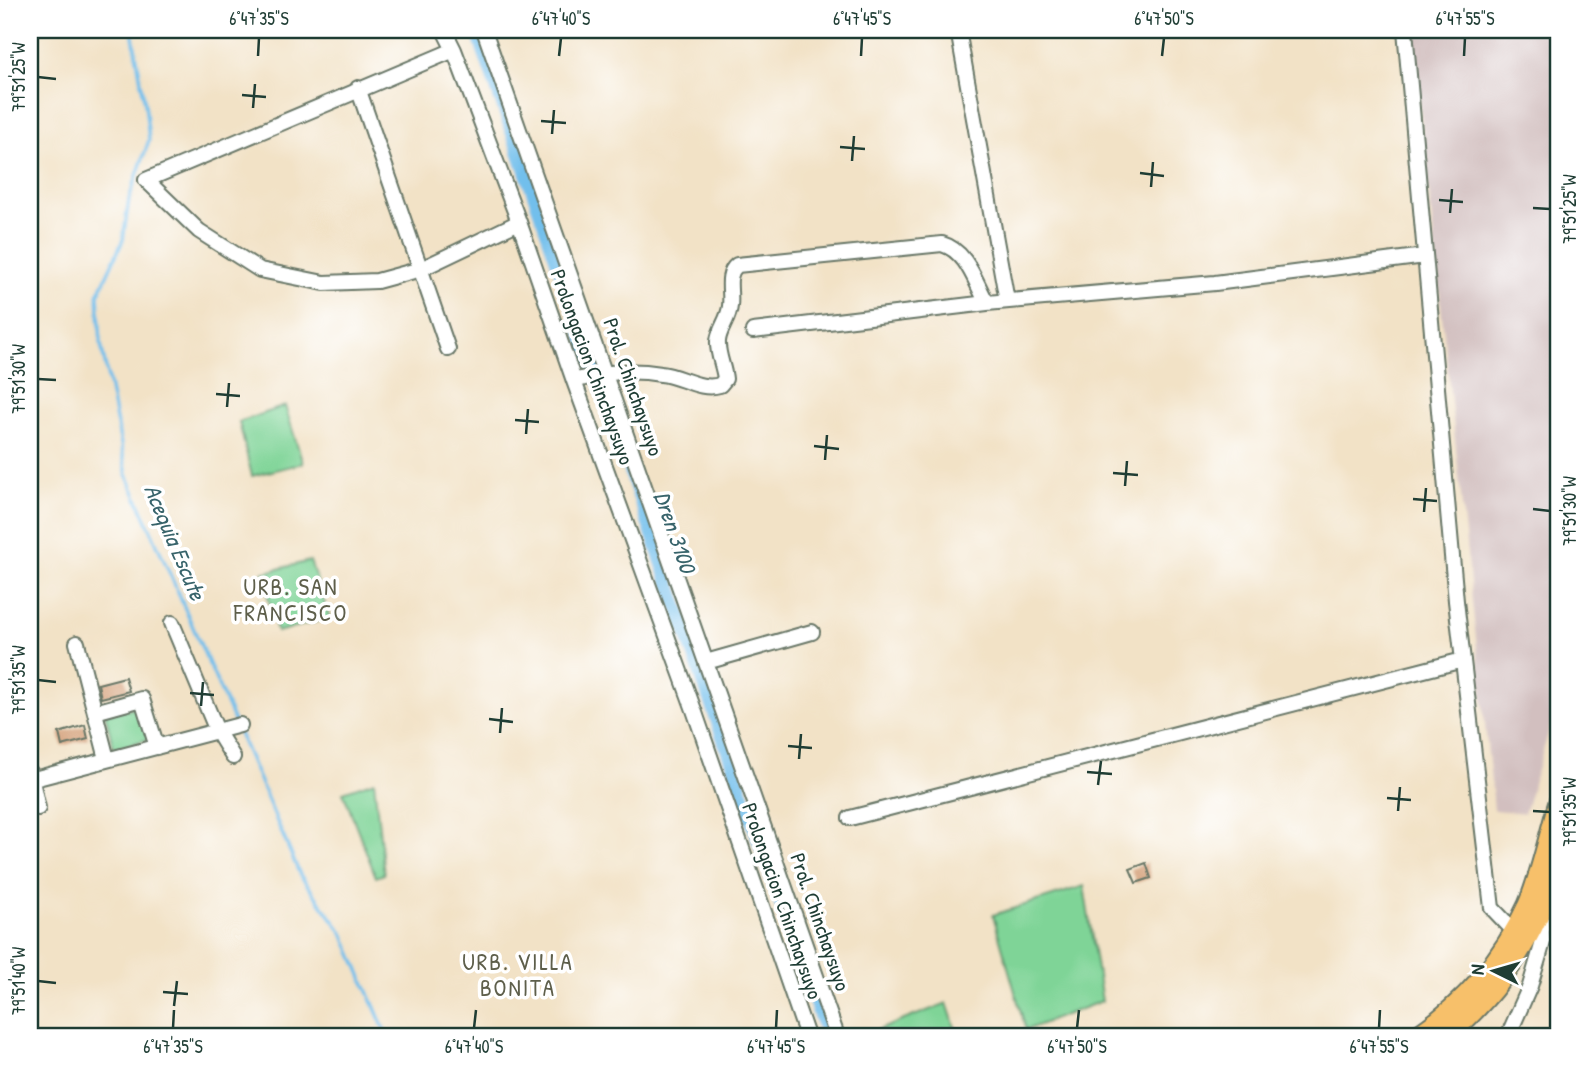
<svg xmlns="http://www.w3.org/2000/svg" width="1589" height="1066" font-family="'Patrick Hand',sans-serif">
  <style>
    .industrial { fill: #d2bfbf }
    .green { fill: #7fd497; stroke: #4f8866; stroke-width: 2 }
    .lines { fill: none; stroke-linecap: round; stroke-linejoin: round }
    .stream { stroke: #72bfec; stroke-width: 3.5 }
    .canal { stroke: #72bfec; stroke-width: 14 }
    .building { fill: #d39e76 }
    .minor-casing { stroke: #697767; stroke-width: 18 }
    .highway-casing { stroke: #697767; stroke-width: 23 }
    .minor { stroke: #fff; stroke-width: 14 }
    .highway { stroke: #f7c06b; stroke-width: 19 }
    .ticks { fill: none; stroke: #1f3d34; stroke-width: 2.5 }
    .labels { text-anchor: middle; stroke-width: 7; stroke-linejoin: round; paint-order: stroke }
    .street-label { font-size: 21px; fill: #1f3d34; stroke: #fff }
    .water-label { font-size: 23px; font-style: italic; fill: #38646b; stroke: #fff }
    .neighbourhood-label { font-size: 23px; letter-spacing: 2px; fill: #5e5f4b; stroke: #fff }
    .neatline { fill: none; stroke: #1f3d34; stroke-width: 2.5 }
    .ticks-label { font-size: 18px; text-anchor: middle; fill: #1f3d34 }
  </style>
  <rect width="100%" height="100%" fill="#fff"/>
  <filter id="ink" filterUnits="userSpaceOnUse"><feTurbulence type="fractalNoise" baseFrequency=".0143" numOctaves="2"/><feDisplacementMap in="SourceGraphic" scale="14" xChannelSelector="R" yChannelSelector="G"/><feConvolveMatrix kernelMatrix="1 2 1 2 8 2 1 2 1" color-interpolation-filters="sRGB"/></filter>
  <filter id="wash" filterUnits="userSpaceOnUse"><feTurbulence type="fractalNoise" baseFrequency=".00686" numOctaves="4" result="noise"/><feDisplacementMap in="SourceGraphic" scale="28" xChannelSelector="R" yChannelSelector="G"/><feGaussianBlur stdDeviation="1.57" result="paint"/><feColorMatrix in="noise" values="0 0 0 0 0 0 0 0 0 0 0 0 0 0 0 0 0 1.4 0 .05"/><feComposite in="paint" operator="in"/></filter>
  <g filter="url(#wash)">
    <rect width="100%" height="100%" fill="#f2e2c6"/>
    <path class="industrial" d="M1412 30H1559V698L1524 813 1494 810Z"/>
    <path class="green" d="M285 406 303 463 252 476 239 422Z
      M310 561 330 618 277 632 262 573Z
      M136 707 149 739 114 749 105 714Z
      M374 781 384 874 376 877 343 792Z
      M1084 886 1102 1001 1026 1030 993 915Z
      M947 1003 958 1036H863Z"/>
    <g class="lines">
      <path class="stream" d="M132 30 145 104 149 140 129 199 123 240 98 295 101 344 127 475 235 724
        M238 731 300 875 343 933 387 1036"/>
      <path class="canal" d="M481 42 827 1036"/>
    </g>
    <g id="blocks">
      <path class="building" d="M125 677 129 691 101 698 98 684Z
        M85 725 88 739 62 746 59 733Z
        M1146 863 1151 878 1136 883 1130 869Z"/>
    </g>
  </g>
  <g filter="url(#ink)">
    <use href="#blocks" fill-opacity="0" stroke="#697767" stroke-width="2"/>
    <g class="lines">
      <defs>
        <path id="minor" d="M444 30 454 50 519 222 574 381 694 710 807 1036
          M484 30 837 1036
          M958 30 1007 301
          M1405 30 1456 601 1492 908 1513 930
          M454 50 146 180 199 231 260 270 324 283 377 281 421 269 519 222
          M358 88 448 349
          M753 331 987 303 1215 283 1425 256
          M574 381C605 372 629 369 661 374 681 376 700 391 720 385L725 379C724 367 717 354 718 341 719 329 729 319 730 306 732 291 725 275 737 265L942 244C967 251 975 282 987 303
          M172 623 217 731 233 757
          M77 643 107 759
          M706 662 812 632
          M95 712 142 699 157 747
          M30 772 38 808
          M30 780 240 725
          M850 818 1463 660
          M1508 1036 1530 986 1543 942 1541 911"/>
        <path id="highway" d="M1417 1036C1465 1004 1504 958 1528 905 1541 875 1549 834 1559 802
          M1447 1036C1489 1000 1517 963 1540 912 1549 892 1553 870 1559 850"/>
      </defs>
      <use href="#minor" class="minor-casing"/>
      <use href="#highway" class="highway-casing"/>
      <use href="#minor" class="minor"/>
      <use href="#highway" class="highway"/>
    </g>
  </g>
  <path class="ticks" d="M258 56 259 38M559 56 561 38M861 56 862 38M1162 56 1164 38M1464 56 1465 38M38 77 56 79M242 95 266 97M253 108 255 84M541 121 566 123M552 134 554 110M840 147 865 149M852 161 854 136M1140 173 1164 176M1151 187 1153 162M1439 200 1463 202M1533 208 1550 209M1450 213 1452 189M38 379 56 380M216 394 240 396M227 407 229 383M515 420 539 422M526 434 528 409M814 446 839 449M825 460 827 435M1113 473 1138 475M1125 486 1127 461M1413 499 1437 501M1533 509 1550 511M1424 512 1426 488M38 680 56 682M190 693 214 695M201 706 203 682M489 719 513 722M500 733 502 708M788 746 812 748M799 759 801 734M1087 772 1112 774M1098 785 1101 761M1387 798 1411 800M1398 811 1400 787M1533 811 1550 812M38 981 56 983M163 992 188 994M174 1006 177 981M173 1028 174 1010M474 1028 476 1010M776 1028 777 1010M1077 1028 1079 1010M1379 1028 1380 1010"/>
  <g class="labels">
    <g class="street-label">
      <text transform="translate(592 367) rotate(70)" y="7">Prolongacion Chinchaysuyo</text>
      <text transform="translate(633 387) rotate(71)" y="7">Prol. Chinchaysuyo</text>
      <text transform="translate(782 901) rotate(71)" y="7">Prolongacion Chinchaysuyo</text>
      <text transform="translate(820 922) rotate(71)" y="7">Prol. Chinchaysuyo</text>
    </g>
    <g class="water-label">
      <text transform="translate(675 532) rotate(71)" y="8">Dren 3100</text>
      <text transform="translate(175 542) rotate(67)" y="8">Acequia Escute</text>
    </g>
    <g class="neighbourhood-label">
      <text x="291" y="595">URB. SAN<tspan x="291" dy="26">FRANCISCO</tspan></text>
      <text x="518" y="970">URB. VILLA<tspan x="518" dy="26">BONITA</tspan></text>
    </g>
  </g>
  <rect width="1589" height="1066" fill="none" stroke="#fff" stroke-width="77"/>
  <g transform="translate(1494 971) rotate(275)" stroke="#ffffff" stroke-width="5" paint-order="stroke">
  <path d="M0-5L12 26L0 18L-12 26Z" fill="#1f3d34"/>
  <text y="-10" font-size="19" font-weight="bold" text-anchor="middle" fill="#1f3d34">N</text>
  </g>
  <rect x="38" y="38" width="1512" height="990" class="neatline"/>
  <g class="ticks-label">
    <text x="259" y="25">6°47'35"S</text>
    <text x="561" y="25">6°47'40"S</text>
    <text x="862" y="25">6°47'45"S</text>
    <text x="1164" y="25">6°47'50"S</text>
    <text x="1465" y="25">6°47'55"S</text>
    <text transform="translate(19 77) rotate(-90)" y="6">79°51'25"W</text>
    <text transform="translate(1570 209) rotate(-90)" y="6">79°51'25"W</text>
    <text transform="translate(19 379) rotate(-90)" y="6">79°51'30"W</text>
    <text transform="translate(1570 511) rotate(-90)" y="6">79°51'30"W</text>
    <text transform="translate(19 680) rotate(-90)" y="6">79°51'35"W</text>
    <text transform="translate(1570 812) rotate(-90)" y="6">79°51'35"W</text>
    <text transform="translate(19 981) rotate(-90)" y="6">79°51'40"W</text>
    <text x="173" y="1053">6°47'35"S</text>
    <text x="474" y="1053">6°47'40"S</text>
    <text x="776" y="1053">6°47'45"S</text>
    <text x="1077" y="1053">6°47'50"S</text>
    <text x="1379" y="1053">6°47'55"S</text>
  </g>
</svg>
